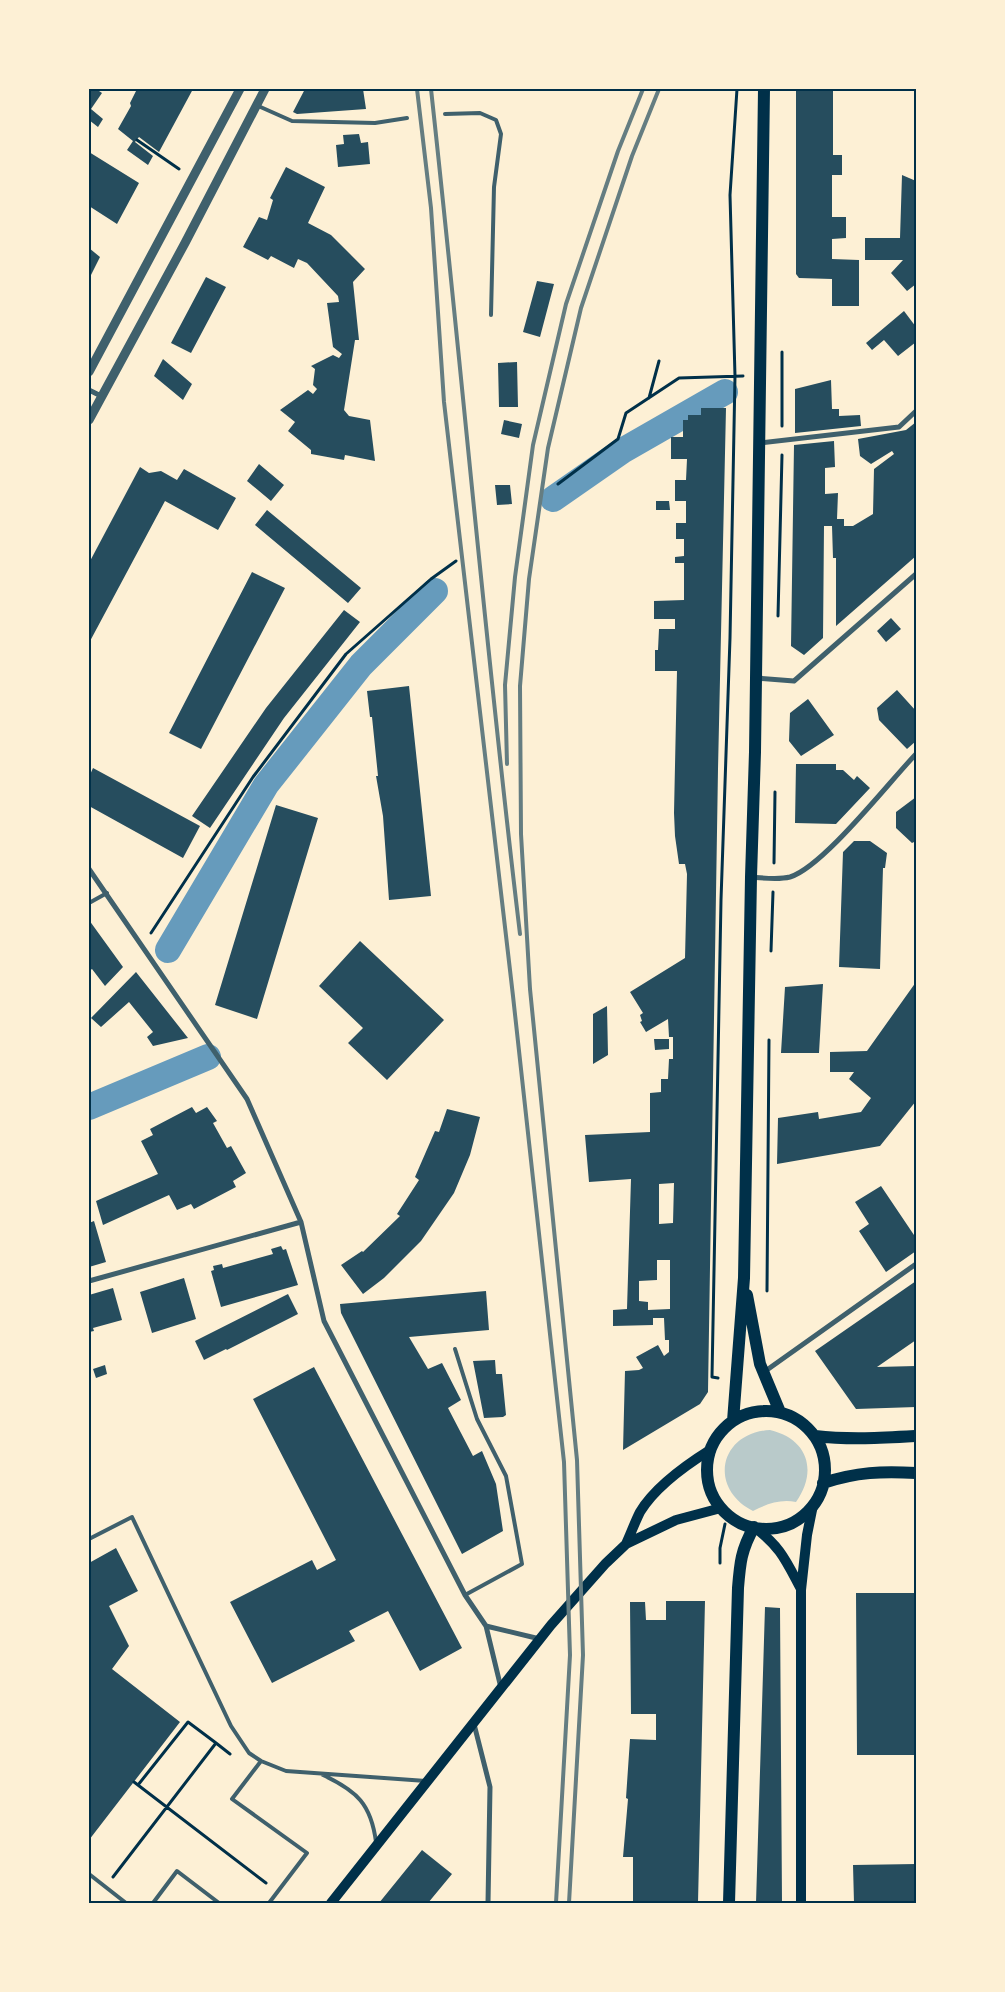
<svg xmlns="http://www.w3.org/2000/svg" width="1005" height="1992" font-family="'Space Grotesk',sans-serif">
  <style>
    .green { fill: #b9caca }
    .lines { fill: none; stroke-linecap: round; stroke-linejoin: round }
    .canal { stroke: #669bbc; stroke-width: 26 }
    .building { fill: #264d5e; fill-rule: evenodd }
    .path { stroke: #003049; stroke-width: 3 }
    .service { stroke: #3f606c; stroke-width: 4 }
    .minor { stroke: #3f606c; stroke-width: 5 }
    .tertiary { stroke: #3f606c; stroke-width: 9 }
    .secondary { stroke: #003049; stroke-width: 10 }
    .primary { stroke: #003049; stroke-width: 12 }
    .rail { stroke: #657d81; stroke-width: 4 }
    .neatline { fill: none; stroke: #003049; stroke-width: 2 }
  </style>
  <rect width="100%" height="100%" fill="#fdf0d5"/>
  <path class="green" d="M770 1430C808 1439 818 1471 796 1502 780 1499 767 1504 753 1511 708 1488 719 1433 770 1430Z"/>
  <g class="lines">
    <path class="canal" d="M553 499 622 451 725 392
      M168 950 266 785 361 665 435 591
      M89 1107 208 1057"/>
  </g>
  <path class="building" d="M89 89H96L102 93 91 109 89 108Z
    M137 89H193L159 152 139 137 135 142 153 156 148 165 127 150 133 141 118 129 131 106 130 103Z
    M305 89H363L366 109 297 114 293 112Z
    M796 89H833V155H842V175H832V217H846V238L832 239V259L859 260V306H832V279L799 278 796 274Z
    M91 109 103 119 98 127 89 120Z
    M359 134 361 143 368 142 370 164 338 167 336 145 344 144 343 135Z
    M89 152 139 183 117 224 89 206Z
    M286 167 325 187 308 223 331 235 365 269 353 282 359 340H355L344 410 349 416 370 420 375 461 345 455 344 460 311 454V450L288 431 295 422 280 410 308 390 313 394 317 389 313 385 315 369 311 366 333 355 339 358 342 354 333 347 327 303 339 302 338 296 307 263 298 259 294 268 271 256 268 260 243 247 259 217 267 220 273 200 270 198Z
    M902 175 916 181V197L915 198 916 199V284L907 291 891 273 903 260H865V238H900Z
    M89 248 100 257 89 279Z
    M206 277 226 287 191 353 171 343Z
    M537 281 554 284 540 337 523 332Z
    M904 311 916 327V342L898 356 884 340 872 350 866 343Z
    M163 359 192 384 183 400 154 376Z
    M517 362 518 407H499L498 363Z
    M831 380 832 409H839V416L860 415 861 426 795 433V389Z
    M701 408H726L718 769 708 1392 700 1404 623 1450 625 1371 639 1370 643 1368 636 1357 658 1345 664 1356 669 1352V1340H665L664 1318H653V1325L613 1326V1310L627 1309 631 1179 589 1182 585 1135 650 1132V1093L661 1092V1079H668L669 1059H673V1037H669L668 1019 646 1032 640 1022 642 1021 640 1015 643 1013 630 992 685 958 687 874 685 864H679L675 836 674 813 677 671H655V650H658L659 629H675V619H654V601L684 600V563H675V557L684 556V539H676V523H686V501H675V480H686L687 459H671V437H683V420H688V415H701ZM674 1183 673 1223 659 1224V1184ZM657 1260H670V1309L648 1310V1302L639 1301V1281L657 1280Z
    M504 420 522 424 519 438 501 434Z
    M916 422V556L836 626V558H833L832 526H824L823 638 804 655 791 646 794 445 834 441 835 467 825 468V494L838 493 837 519H844V526H853L873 514 874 469 894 454 892 451 871 464 860 456 858 439 906 430Z
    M259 464 284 485 271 501 247 481Z
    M140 467 149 473 161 471 177 480 184 469 236 498 218 530 165 501 89 643V563Z
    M495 485H510L512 504 497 505Z
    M656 501H669L670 510H656Z
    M267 510 361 588 348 603 255 525Z
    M252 572 285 588 201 749 169 733Z
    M344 610 360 622 284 718 210 828 192 816 266 708Z
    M891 618 901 629 886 642 877 631Z
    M409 686 431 896 389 900 383 816 376 776H378L372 717H370L367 691Z
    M897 690 916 711V741L907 749 879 720 877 708Z
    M808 699 834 735 801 756 789 741 790 713Z
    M796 764H836V770H843L854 780 857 776 870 788 836 824 795 823Z
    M93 768 200 826 183 858 89 806V777Z
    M916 797V841L912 843 896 828V812Z
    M276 805 318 818 257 1019 215 1005Z
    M854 841H870L887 853 885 868H883L880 969 839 967 843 852Z
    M89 920 123 967 105 986 92 969 89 971Z
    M360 941 444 1020 387 1080 348 1043 363 1028 319 986Z
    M136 972 188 1038 153 1046 147 1037 153 1032 129 1002 101 1027 91 1018Z
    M916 982V1101L880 1146 777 1164 778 1118 818 1112 819 1119 861 1112 871 1098 849 1079 854 1072H830V1052L867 1051Z
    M823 984 819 1053H781L785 987Z
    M607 1006 608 1055 593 1064V1014Z
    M654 1039H669V1049L655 1050Z
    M192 1107 196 1113 207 1107 217 1121 213 1123 227 1148 231 1146 246 1173 233 1181 236 1187 194 1209 191 1204 177 1210 169 1195 103 1225 96 1201 158 1174 141 1141 153 1135 150 1129Z
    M447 1109 480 1117 470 1155 454 1193 421 1241 384 1278 363 1294 341 1265 362 1251 363 1252 400 1216 397 1214 419 1180 415 1177 435 1131 439 1132Z
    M881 1186 916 1238V1251L886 1272 859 1231 869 1224 855 1202Z
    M94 1221 106 1262 89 1267V1223Z
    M281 1246 283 1250 286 1249 298 1285 221 1307 211 1271 214 1270 213 1266 222 1264 223 1268 273 1254 271 1249Z
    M184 1278 196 1319 152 1333 140 1292Z
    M916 1281V1340L877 1367 916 1366V1407L856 1409 815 1351Z
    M113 1288 122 1320 93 1328 94 1331 89 1332V1295Z
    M486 1291 489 1330 409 1337 428 1369 442 1363 461 1400 448 1408 473 1456 482 1451 496 1484 503 1531 462 1554 341 1313 340 1304Z
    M288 1294 298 1314 227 1350 226 1349 204 1360 195 1341Z
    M495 1360 496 1374H502L506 1415 503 1417 484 1418 473 1361Z
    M105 1365 107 1374 96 1378 93 1369Z
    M314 1367 462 1648 420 1671 388 1611 349 1631 355 1641 272 1683 230 1602 312 1560 317 1570 336 1560 253 1399Z
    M116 1548 138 1591 109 1606 129 1646 112 1669 180 1722 89 1840V1563Z
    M856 1593H916V1755H857Z
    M666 1601H705L698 1903H633V1857H623L628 1799 626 1798 630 1739 656 1740V1714H631L630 1602H645L646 1620H666Z
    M765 1607 780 1608 782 1903H756Z
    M422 1850 452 1874 428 1903H379Z
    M916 1864V1903H854L853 1865Z"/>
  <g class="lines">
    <path class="path" d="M137 140 179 169
      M782 352V426
      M649 398 659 361
      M558 484 618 439 626 413 679 378 743 376
      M778 616 782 455
      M774 863 775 792
      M151 933 253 777 346 654 431 579 456 561
      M771 951 773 892
      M767 1291 769 1040
      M718 1378 712 1377 721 900 730 638 735 376 730 195 737 89
      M720 1563V1548L725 1524
      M134 1782 266 1883
      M138 1785 188 1722 216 1743
      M113 1877 216 1743 230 1754"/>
    <path class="service" d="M256 105 292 121 375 123 407 118
      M445 114 480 113 496 120 501 134 494 187 491 315
      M89 903 107 893
      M455 1349 477 1419 506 1476 522 1564 465 1595
      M89 1539 132 1517 231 1726 249 1753 261 1761 286 1771 426 1781
      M261 1761 232 1799 307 1853 269 1903
      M323 1775C357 1791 371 1804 376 1842
      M89 1874 126 1903
      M153 1903 177 1871 219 1903"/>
    <path class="minor" d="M89 390 101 396
      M760 443 899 427 916 411
      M756 678 794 681 916 574
      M89 869 247 1099 301 1222 324 1321 465 1595 486 1626 501 1688
      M751 877C763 878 778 880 790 877 823 867 889 782 916 754
      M89 1281 301 1222
      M764 1372 916 1264
      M486 1626 540 1639
      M474 1724 490 1787 488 1903"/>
    <path class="tertiary" d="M89 372 240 89
      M89 420 185 243 265 89"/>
    <path class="secondary" d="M754 1527C781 1547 786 1561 801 1589
      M626 1544C631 1533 635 1522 640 1512 655 1487 686 1465 710 1450
      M331 1903 551 1625 606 1563 626 1544 676 1520 721 1508
      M801 1903V1590L807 1535 813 1505"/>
    <path class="primary" d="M747 1295 760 1364 780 1412
      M707 1470a59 59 0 1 1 118 0a59 59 0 1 1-118 0Z
      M733 1421 744 1278 751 877 755 752 764 89
      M815 1436C849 1440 882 1438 916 1436
      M823 1483C857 1472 882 1471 916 1473
      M729 1903 738 1588C740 1563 741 1550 754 1527"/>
    <path class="rail" d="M417 89 431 208 444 402 513 996 564 1462 570 1655 556 1903
      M431 89C462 371 486 653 520 934
      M507 764 505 685 515 577 533 445 566 304 618 151 643 89
      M569 1903 583 1655 577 1460 530 989 521 834 520 686 529 579 548 448 581 308 632 156 659 89"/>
  </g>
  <rect width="1005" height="1992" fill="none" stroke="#fdf0d5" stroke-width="180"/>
  <rect x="90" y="90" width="825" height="1812" class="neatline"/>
</svg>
